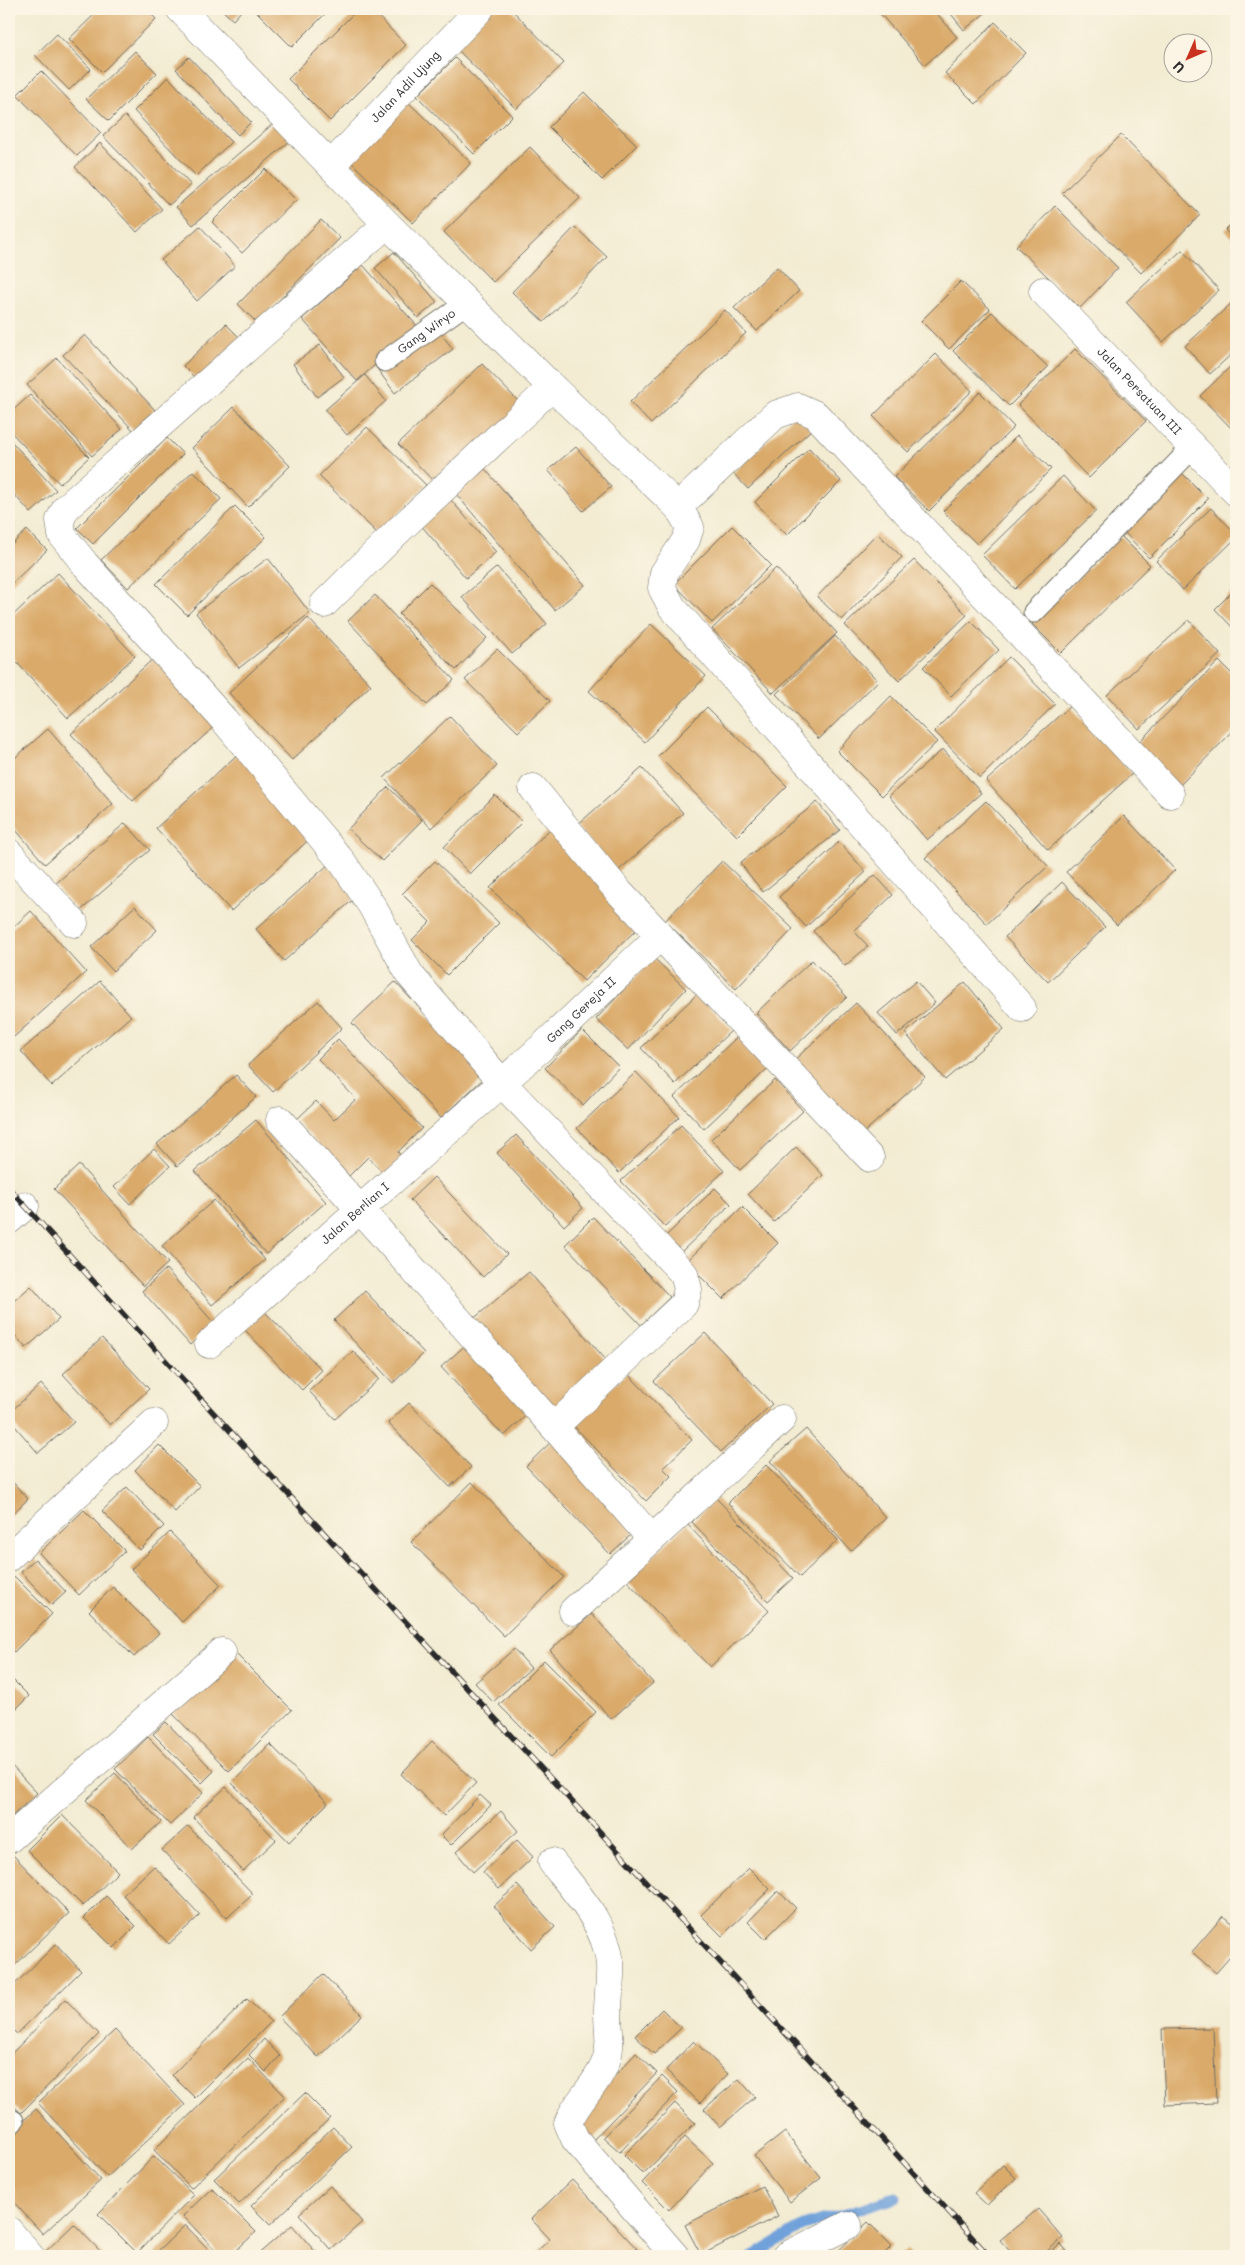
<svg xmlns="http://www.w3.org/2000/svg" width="1245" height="2265" font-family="Mali,sans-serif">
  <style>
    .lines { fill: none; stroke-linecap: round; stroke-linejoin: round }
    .stream { stroke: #6fa1da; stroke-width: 11 }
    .building { fill: #daaa6a }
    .service-casing { stroke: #716f66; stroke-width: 23 }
    .minor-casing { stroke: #716f66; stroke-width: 29 }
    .service { stroke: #fff; stroke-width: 21 }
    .minor { stroke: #fff; stroke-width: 28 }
    .rail-casing { stroke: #2b2b2b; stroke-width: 5.5 }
    .rail { stroke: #fcf5e5; stroke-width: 4; stroke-dasharray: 11; stroke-linecap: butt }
    .labels { text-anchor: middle; stroke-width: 5; stroke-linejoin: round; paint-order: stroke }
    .street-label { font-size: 12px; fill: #2b2b2b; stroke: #fcf5e5 }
  </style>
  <rect width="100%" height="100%" fill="#fcf5e5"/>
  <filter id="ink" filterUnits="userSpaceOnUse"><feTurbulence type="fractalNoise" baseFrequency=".02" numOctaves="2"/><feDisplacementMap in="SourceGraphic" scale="10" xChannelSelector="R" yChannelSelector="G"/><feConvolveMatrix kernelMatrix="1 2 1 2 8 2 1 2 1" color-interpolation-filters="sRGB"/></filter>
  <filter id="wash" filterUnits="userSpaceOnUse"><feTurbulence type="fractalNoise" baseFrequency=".0096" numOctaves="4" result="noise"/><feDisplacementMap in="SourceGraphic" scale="20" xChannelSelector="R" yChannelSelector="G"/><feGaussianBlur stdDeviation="1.12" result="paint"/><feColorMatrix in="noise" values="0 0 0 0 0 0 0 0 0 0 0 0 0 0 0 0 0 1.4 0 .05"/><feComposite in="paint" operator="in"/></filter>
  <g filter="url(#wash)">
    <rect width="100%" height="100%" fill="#f3ecd3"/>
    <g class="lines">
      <path class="stream" d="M753 2256 803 2226 896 2198"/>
    </g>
    <g id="blocks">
      <path class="building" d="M100 9H146L156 19 102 72 69 39Z
        M221 9H243L233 20Z
        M254 9H330L292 47Z
        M358 9H371L406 45 330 121 288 79Z
        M490 9H511L564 63 516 109 453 45Z
        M876 9H933L957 37 925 65Z
        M947 9H990L964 30Z
        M995 22 1026 53 976 104 945 73Z
        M57 34 91 69 69 90 35 55Z
        M135 51 157 73 109 121 86 99Z
        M189 57 251 122 238 135 176 69Z
        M455 58 512 116 474 154 417 96Z
        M41 71 101 133 77 156 17 95Z
        M168 77 231 142 196 176 134 111Z
        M584 92 637 145 602 180 549 127Z
        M404 98 471 163 413 223 347 158Z
        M125 116 191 185 169 205 103 136Z
        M274 123 290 141 193 225 176 207Z
        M1121 135 1200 215 1141 273 1062 193Z
        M100 143 162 209 137 232 75 167Z
        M530 147 580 198 493 282 444 232Z
        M265 169 296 200 242 253 212 222Z
        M1055 206 1118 268 1080 308 1016 246Z
        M1236 219V242L1225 230Z
        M321 220 340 238 257 323 238 304Z
        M200 226 235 266 197 301 161 260Z
        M575 227 607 257 544 322 512 292Z
        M1182 250 1219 290 1163 342 1126 302Z
        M394 252 437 302 418 318 375 268Z
        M363 265 418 327 357 381 302 319Z
        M777 267 799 291 757 331 734 308Z
        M961 281 990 309 949 349 921 321Z
        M1236 299V350L1210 374 1185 346Z
        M725 310 746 333 651 424 630 402Z
        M992 312 1048 367 1009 406 953 351Z
        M226 324 242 340 199 382 183 366Z
        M436 327 453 349 395 393 378 370Z
        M85 335 155 410 133 430 63 355Z
        M320 345 344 377 317 397 293 364Z
        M1075 349 1146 421 1089 478 1018 405Z
        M936 354 972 391 908 452 873 416Z
        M57 358 122 429 92 456 27 385Z
        M1236 361V430L1235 432 1200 396Z
        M482 364 522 405 437 485 398 444Z
        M365 375 386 401 347 435 325 410Z
        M980 392 1014 427 929 511 894 477Z
        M30 395 89 457 60 484 9 430V414Z
        M234 407 290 466 248 507 192 448Z
        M798 412 813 428 748 489 733 473Z
        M367 427 426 485 378 534 319 476Z
        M1017 436 1051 469 977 544 943 511Z
        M167 438 183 454 93 544 77 528Z
        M9 439 56 490 31 513 9 489Z
        M576 447 611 487 583 511 548 470Z
        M809 448 841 481 787 535 755 502Z
        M485 469 585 585 555 610 456 494Z
        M1178 469 1208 499 1149 558 1119 527Z
        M193 471 221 499 128 588 101 560Z
        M1063 476 1096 511 1015 589 982 555Z
        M450 499 496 552 466 578 420 524Z
        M235 506 266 537 187 615 156 584Z
        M1211 508 1236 534V538L1183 590 1156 561Z
        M9 520 16 527 9 534Z
        M732 526 771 565 712 623 674 584Z
        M27 530 47 550 9 586V547Z
        M877 533 902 557 842 620 817 597Z
        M1121 536 1150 565 1061 653 1032 624Z
        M268 558 310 613 239 668 196 613Z
        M914 560 967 615 899 681 845 625Z
        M497 567 547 624 512 654 462 597Z
        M776 568 837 633 773 693 712 629Z
        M58 573 135 656 68 718 9 654V619Z
        M430 583 487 638 456 670 399 614Z
        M1236 588V625L1233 628 1215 609Z
        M375 595 454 680 427 705 348 621Z
        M308 618 371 685 292 760 229 693Z
        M1189 620 1220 654 1139 729 1107 695Z
        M971 621 999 650 951 696 923 667Z
        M651 624 706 676 645 742 589 691Z
        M835 636 878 681 819 739 776 694Z
        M497 649 550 701 518 732 465 680Z
        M155 657 217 724 133 801 71 734Z
        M1009 657 1055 704 980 778 934 731Z
        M1219 661 1236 678V728L1177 788 1135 746Z
        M891 696 937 742 882 796 837 751Z
        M1070 706 1132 774 1048 850 986 781Z
        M707 707 787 786 737 836 658 756Z
        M450 716 497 766 431 828 384 778Z
        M48 729 113 804 45 864 9 822V763Z
        M943 749 981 793 927 840 889 796Z
        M238 754 313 836 231 911 156 828Z
        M642 768 683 813 617 872 576 826Z
        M388 787 422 820 382 861 348 829Z
        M495 795 522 822 470 874 444 847Z
        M986 801 1048 866 987 924 925 858Z
        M817 802 840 830 763 892 740 863Z
        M1124 816 1175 870 1117 925 1066 872Z
        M125 823 150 850 79 912 54 885Z
        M551 828 645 921 584 981 490 888Z
        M839 842 866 872 806 927 779 897Z
        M435 861 499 923 447 975 412 940 430 922 402 894Z
        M722 861 793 929 736 989 665 921Z
        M329 864 357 896 284 961 256 929Z
        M875 875 893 895 854 931 868 946 845 966 813 931Z
        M1062 882 1105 927 1048 982 1005 937Z
        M135 906 157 930 113 971 91 947Z
        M31 911 86 972 14 1037 9 1030V931Z
        M654 958 686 989 628 1050 596 1019Z
        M812 960 847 997 790 1051 756 1013Z
        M100 981 131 1016 52 1086 21 1051Z
        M916 981 935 1003 897 1035 878 1013Z
        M395 982 485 1077 441 1118 352 1023Z
        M965 982 1004 1029 945 1080 905 1033Z
        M697 994 732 1030 675 1084 641 1048Z
        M318 1001 342 1028 273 1092 248 1065Z
        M856 1003 925 1077 859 1137 791 1063Z
        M582 1030 619 1067 583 1105 545 1068Z
        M737 1037 767 1069 704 1129 674 1097Z
        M338 1039 422 1128 398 1152 402 1158 385 1175 368 1157 349 1176 296 1120 316 1101 334 1120 356 1099 318 1059Z
        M636 1072 679 1117 619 1173 577 1128Z
        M236 1075 256 1097 177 1166 157 1144Z
        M775 1080 803 1111 740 1170 711 1139Z
        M256 1120 326 1202 266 1254 195 1171Z
        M681 1125 724 1171 665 1227 621 1181Z
        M516 1135 583 1208 564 1226 497 1153Z
        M796 1147 823 1175 774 1222 748 1194Z
        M154 1149 170 1166 130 1204 114 1187Z
        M79 1165 168 1263 143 1286 54 1189Z
        M434 1177 507 1254 483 1277 410 1200Z
        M715 1188 731 1204 681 1252 666 1236Z
        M214 1200 265 1260 212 1305 162 1246Z
        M742 1207 778 1243 723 1299 686 1262Z
        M593 1217 670 1297 641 1325 565 1245Z
        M166 1269 214 1323 190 1345 142 1291Z
        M529 1272 607 1361 550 1412 471 1321Z
        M31 1286 59 1319 26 1348 9 1328V1305Z
        M365 1291 424 1353 393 1383 334 1320Z
        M264 1311 322 1370 302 1390 244 1329Z
        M705 1333 772 1404 721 1452 654 1381Z
        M102 1338 149 1389 110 1425 63 1374Z
        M470 1341 533 1409 504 1436 441 1367Z
        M353 1351 379 1379 335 1419 309 1391Z
        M627 1373 692 1440 663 1468 671 1476 646 1501 573 1425Z
        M41 1384 74 1422 38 1453 9 1419V1413Z
        M409 1403 471 1467 450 1487 388 1423Z
        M806 1429 886 1518 851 1551 770 1461Z
        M553 1440 637 1529 610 1554 526 1466Z
        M159 1445 200 1486 175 1512 135 1470Z
        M766 1465 838 1540 800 1577 728 1503Z
        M9 1478 28 1499 9 1517Z
        M472 1482 564 1577 504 1636 411 1542Z
        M127 1487 164 1526 140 1550 102 1511Z
        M716 1498 793 1578 768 1601 692 1522Z
        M84 1510 125 1551 79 1595 39 1553Z
        M687 1524 769 1611 710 1667 627 1581Z
        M170 1532 221 1585 182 1622 131 1569Z
        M35 1559 66 1592 52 1605 21 1572Z
        M15 1577 52 1614 14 1652 9 1647V1583Z
        M113 1587 159 1633 134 1657 89 1611Z
        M592 1614 653 1683 611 1719 550 1650Z
        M514 1649 531 1668 493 1702 475 1683Z
        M235 1653 292 1710 229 1771 173 1714Z
        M544 1660 596 1712 551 1757 499 1705Z
        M9 1676 29 1696 9 1716Z
        M166 1722 214 1771 202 1783 153 1734Z
        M148 1737 203 1793 170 1825 115 1769Z
        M432 1741 476 1783 444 1816 401 1774Z
        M270 1744 328 1803 289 1842 232 1783Z
        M9 1763 37 1793 9 1819Z
        M115 1773 161 1822 132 1849 86 1800Z
        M226 1787 276 1840 243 1871 193 1817Z
        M480 1795 491 1805 451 1845 441 1835Z
        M501 1811 518 1831 473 1872 456 1852Z
        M62 1815 118 1872 83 1906 27 1850Z
        M188 1826 253 1894 227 1918 162 1850Z
        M517 1840 533 1857 499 1889 483 1872Z
        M13 1855 69 1913 9 1971V1860Z
        M154 1866 200 1915 169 1944 123 1895Z
        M749 1868 770 1889 722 1936 701 1915Z
        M517 1885 555 1927 531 1949 494 1906Z
        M778 1891 796 1908 765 1939 748 1922Z
        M106 1896 136 1926 114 1948 84 1918Z
        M1223 1916 1236 1927V1950L1216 1973 1192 1952Z
        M56 1944 81 1971 17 2034 9 2026V1990Z
        M323 1974 362 2015 318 2057 279 2017Z
        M65 1999 99 2034 21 2113 9 2101V2056Z
        M247 1999 271 2022 195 2098 172 2075Z
        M662 2009 681 2028 654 2054 635 2036Z
        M1213 2028 1216 2103 1165 2105 1162 2029Z
        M115 2030 185 2105 107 2177 38 2103Z
        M264 2039 280 2056 266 2072 249 2055Z
        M694 2041 728 2074 700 2103 666 2070Z
        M636 2053 657 2073 591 2142 570 2123Z
        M248 2058 285 2096 191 2188 154 2150Z
        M662 2076 678 2092 620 2152 603 2137Z
        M739 2079 755 2097 720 2127 704 2109Z
        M305 2093 330 2118 239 2204 214 2179Z
        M675 2103 695 2123 643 2174 624 2155Z
        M36 2109 101 2180 43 2234 9 2197V2134Z
        M333 2127 352 2147 270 2225 251 2206Z
        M785 2132 821 2178 790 2202 754 2156Z
        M685 2137 713 2163 669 2210 642 2183Z
        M154 2156 194 2195 137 2253 98 2214Z
        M1003 2165 1016 2178 987 2205 974 2193Z
        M572 2180 641 2253 637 2256H532L550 2239 531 2219Z
        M330 2186 362 2222 331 2250 299 2214Z
        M762 2186 778 2216 701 2255 685 2225Z
        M212 2188 256 2232 230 2256H221L183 2216Z
        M1038 2209 1063 2238 1041 2256H1014L1000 2240Z
        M868 2222 892 2246 882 2256H833Z
        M74 2224 105 2256H41Z
        M185 2225 215 2256H153Z
        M292 2225 319 2256H256Z
        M1061 2244 1071 2256H1046Z
        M907 2250 913 2256H900Z"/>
    </g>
  </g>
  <g filter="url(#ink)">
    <use href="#blocks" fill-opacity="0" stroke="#716f66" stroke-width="1"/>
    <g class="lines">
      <defs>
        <g id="service">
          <path id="s1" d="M385 361 468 302"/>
          <path d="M1034 612 1193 447"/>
          <path d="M9 2125 13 2121"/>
        </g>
        <g id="minor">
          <path d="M180 9 387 224 552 387 678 507 775 415 798 407 816 415 1170 794"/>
          <path id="s2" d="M331 165 480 9"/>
          <path d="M387 224 66 508 60 520 62 535 85 564 224 720 343 863 372 906 410 975 501 1082 684 1274 688 1289 684 1304 554 1427"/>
          <path id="s3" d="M1043 291 1236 492"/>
          <path d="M678 507 690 527 686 540 664 573 662 588 672 607 1022 1008"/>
          <path d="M324 604 399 530 552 387"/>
          <path d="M533 788 619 892 870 1158"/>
          <path d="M9 853 74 923"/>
          <path d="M280 1120 554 1427 652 1539 782 1419"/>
          <path d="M9 1220 25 1206"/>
          <path id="s4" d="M209 1344 542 1047 660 936"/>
          <path d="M9 1557 154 1423"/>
          <path d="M573 1611 652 1539"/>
          <path d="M9 1839 222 1652"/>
          <path d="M552 1862C575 1891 606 1924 610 1963 611 1979 608 1996 608 2012 608 2029 612 2045 606 2061 598 2084 577 2100 568 2123L575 2139 675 2256"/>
          <path d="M9 2231 30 2256"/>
          <path d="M786 2256 848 2225"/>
        </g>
      </defs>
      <use href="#service" class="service-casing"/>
      <use href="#minor" class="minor-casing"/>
      <use href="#service" class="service"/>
      <use href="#minor" class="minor"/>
      <defs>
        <path id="rail" d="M9 1188C332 1547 665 1898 989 2256"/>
      </defs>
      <use href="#rail" class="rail-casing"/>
      <use href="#rail" class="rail"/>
    </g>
  </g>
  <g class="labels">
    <g class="street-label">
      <text dy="4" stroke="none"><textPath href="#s2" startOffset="108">Jalan Adil Ujung</textPath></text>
      <text dy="4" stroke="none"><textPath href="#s1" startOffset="51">Gang Wiryo</textPath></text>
      <text dy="4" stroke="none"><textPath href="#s3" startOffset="139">Jalan Persatuan III</textPath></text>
      <text dy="4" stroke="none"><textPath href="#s4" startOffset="500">Gang Gereja II</textPath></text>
      <text dy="4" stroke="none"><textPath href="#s4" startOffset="196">Jalan Berlian I</textPath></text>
    </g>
  </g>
  <rect width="1245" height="2265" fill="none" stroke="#fcf5e5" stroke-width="30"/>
  <g transform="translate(1188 58) rotate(225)"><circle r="24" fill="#fcf5e5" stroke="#a8a49b"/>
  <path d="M0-4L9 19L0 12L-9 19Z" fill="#c8321e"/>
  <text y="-8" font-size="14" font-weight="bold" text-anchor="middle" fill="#2b2b2b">U</text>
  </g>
</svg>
